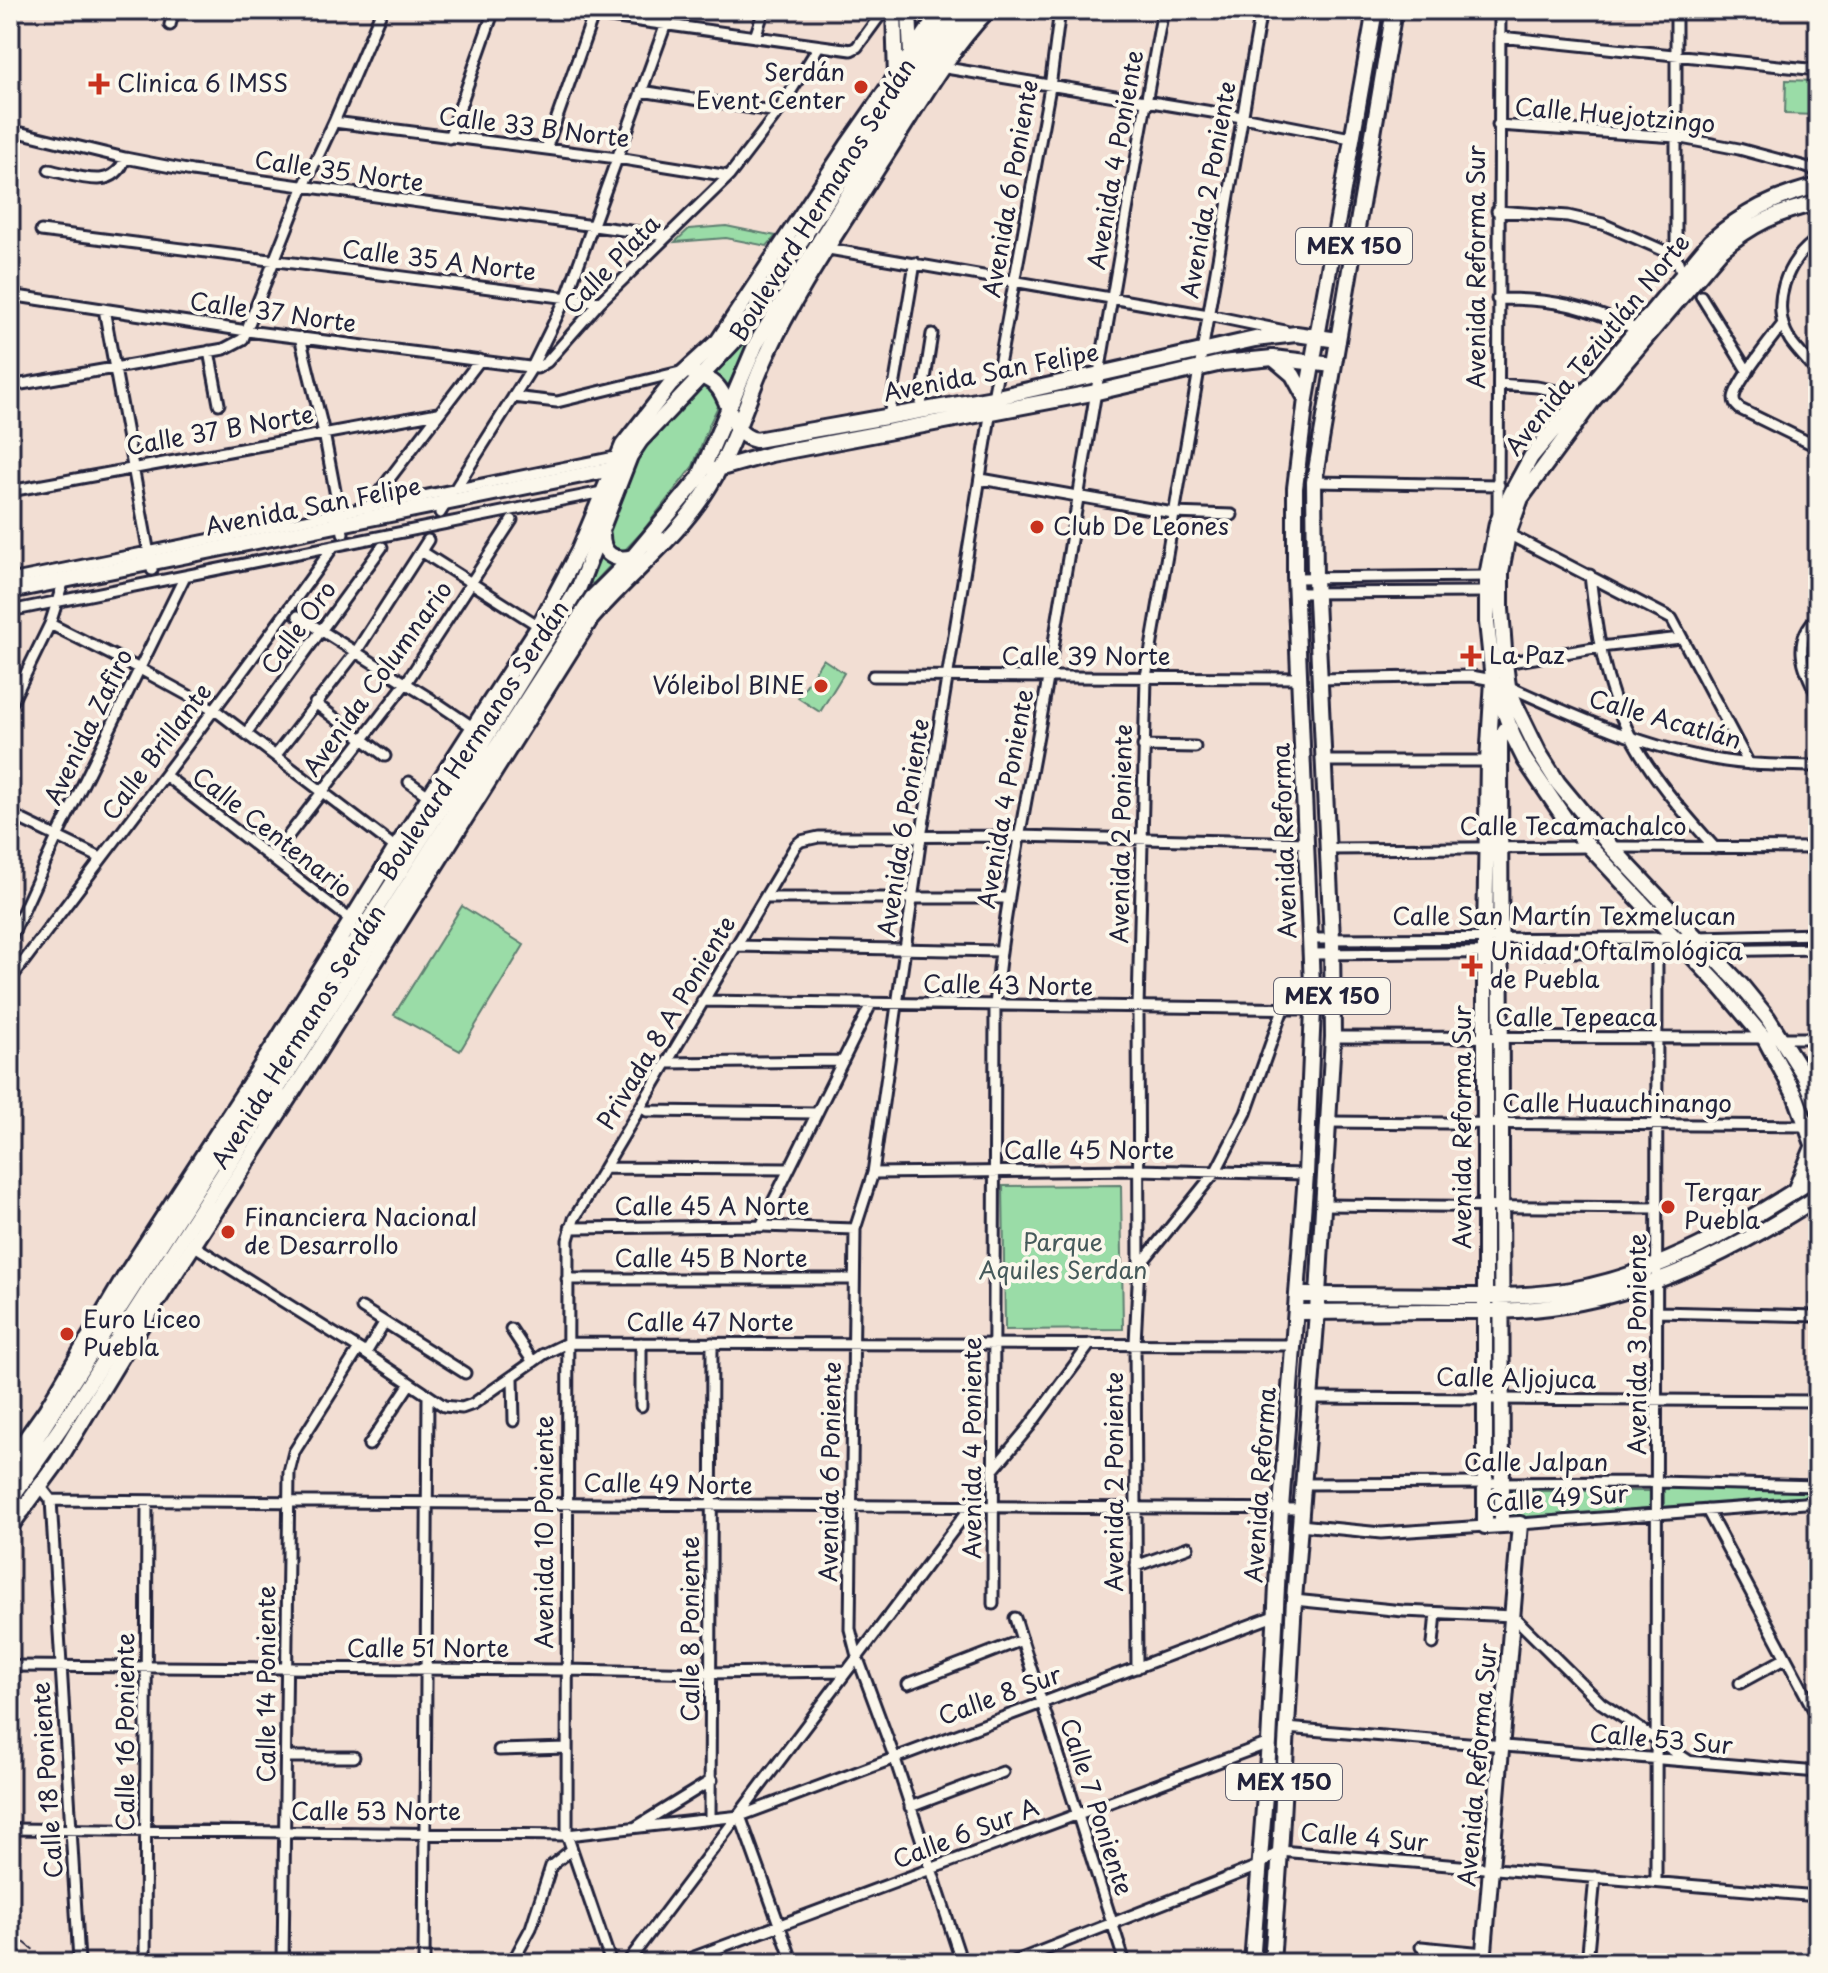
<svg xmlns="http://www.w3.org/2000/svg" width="1828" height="1973" font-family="'Playpen Sans',sans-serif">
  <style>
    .green { fill: #9adca7; stroke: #5e7f71; stroke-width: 2 }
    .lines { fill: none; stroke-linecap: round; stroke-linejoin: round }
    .street-casing { stroke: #22223b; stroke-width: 15 }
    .secondary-casing { stroke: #22223b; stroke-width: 20 }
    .primary-casing { stroke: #22223b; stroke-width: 20 }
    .street { stroke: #fbf7ec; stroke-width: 9 }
    .secondary { stroke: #fbf7ec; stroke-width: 14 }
    .primary { stroke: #fbf7ec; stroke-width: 14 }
    .rail { stroke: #22223b; stroke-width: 2; stroke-dasharray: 12 6; stroke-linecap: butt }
    .poi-dot { fill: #c8321e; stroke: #fbf7ec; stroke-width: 3 }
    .labels { text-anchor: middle; stroke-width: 8; stroke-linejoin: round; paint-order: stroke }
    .shield { fill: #fbf7ec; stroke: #636270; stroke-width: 2 }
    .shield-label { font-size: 22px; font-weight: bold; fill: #22223b }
    .poi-label { font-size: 24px; fill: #22223b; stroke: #fbf7ec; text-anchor: start }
    .street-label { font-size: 24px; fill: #22223b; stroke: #fbf7ec }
    .park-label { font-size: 24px; fill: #465a5b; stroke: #fbf7ec }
  </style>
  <rect width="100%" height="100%" fill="#f2ded3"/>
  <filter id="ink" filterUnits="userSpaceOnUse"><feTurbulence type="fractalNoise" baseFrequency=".0125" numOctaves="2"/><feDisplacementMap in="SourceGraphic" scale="16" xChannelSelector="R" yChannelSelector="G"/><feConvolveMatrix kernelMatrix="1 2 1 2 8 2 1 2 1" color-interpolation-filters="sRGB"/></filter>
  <g filter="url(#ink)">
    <path class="green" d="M1786 80 1818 81 1817 115 1785 114Z
      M726 226 776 236 767 246 726 238 675 242 689 229Z
      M749 331 752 336 710 423 693 466 641 533 593 584 587 580 635 460 685 397Z
      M823 659 844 673 820 712 798 698Z
      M462 906 524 945 460 1051 394 1015Z
      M1121 1185 1123 1329 1005 1330 1003 1186Z
      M1664 1486 1812 1488V1499L1664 1510Z
      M1507 1491H1652V1510L1508 1519Z"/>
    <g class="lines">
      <defs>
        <path id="street" d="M559 10 851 50 857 47 884 10
          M170 25 174 10
          M755 37 764 10
          M1500 37 1818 70
          M940 67 1242 117 1351 138
          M641 91 778 112
          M334 122 617 158 729 176
          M1498 125 1676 137 1739 149 1813 169 1818 175
          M10 130 125 158 192 171 667 236
          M449 138 494 10
          M546 149 595 10
          M10 151 16 131
          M49 170C76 175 114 193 125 158
          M1497 211 1568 216 1603 224 1676 256 1683 277
          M41 231 600 302
          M1818 239C1786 259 1769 306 1790 340 1798 352 1810 362 1818 375
          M823 248 1208 315 1285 331
          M1676 256V10
          M10 295 247 331 537 368 547 362 600 302 729 176 778 112 819 46
          M1701 296 1748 372
          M1497 299C1557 299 1582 306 1636 329
          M104 309 152 570
          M1782 325C1772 338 1735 384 1734 398 1734 404 1736 405 1740 409L1818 447
          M300 337 324 433 343 533
          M209 351 219 404
          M1499 384 1537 387 1582 396
          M10 386 224 349 243 339 303 188 334 122 382 10
          M513 397 557 402 684 371
          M920 411 932 334
          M889 417 915 263
          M981 479 1173 513 1232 515
          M1314 482 1499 485
          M10 491 438 413
          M367 508 480 360
          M440 513 531 369 567 296 671 10
          M1498 515 1500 10
          M1508 534 1672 619 1749 764
          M421 551 539 626
          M1590 575C1596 629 1604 686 1630 735 1652 778 1684 813 1715 848
          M1295 578 1487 576
          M10 580 615 457
          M1296 593 1486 592
          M10 611 607 491
          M298 616 431 699
          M1818 616C1791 641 1803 669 1818 696
          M50 624 140 669 215 710 396 848
          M1505 663 1600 647 1681 638
          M873 676 1300 678
          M1319 679 1471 676 1493 680
          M1508 686C1576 717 1650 750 1725 761 1756 766 1787 765 1818 766
          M315 703 385 756
          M437 703 474 728
          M10 706 50 624 64 580
          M247 732 382 547
          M1143 746 1195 747
          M276 755 356 652 428 540
          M1324 761H1488
          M166 776 352 921
          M409 782 430 797
          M10 814 101 858
          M1611 847 1818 848
          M1327 849 1592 847
          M272 857 406 683 512 520
          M765 898H1009
          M1311 939 1657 938 1818 934
          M10 940 57 837 185 576
          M735 946 1000 951
          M1707 951 1818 949
          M1311 954 1688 951
          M10 980C118 835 229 694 333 547
          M702 1001 1313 1009
          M1333 1037 1818 1038
          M667 1063 843 1061
          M647 1111 816 1113
          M1328 1122 1809 1126
          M605 1168 787 1169
          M873 1173 1138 1170 1306 1174
          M1323 1205 1658 1208
          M761 1226 871 1004
          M570 1228 761 1226 855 1229
          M193 1245 359 1349 444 1406 462 1408 473 1404 544 1354 567 1343 1294 1345
          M1140 1265 1216 1171 1246 1113 1283 1009
          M567 1279H854
          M362 1308 465 1373
          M1658 1312 1818 1316
          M511 1329 533 1362
          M366 1353 384 1323
          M513 1378 514 1421
          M1310 1398 1818 1401
          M641 1406V1343
          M369 1445 409 1385
          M993 1470 1029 1427 1090 1344
          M1303 1484 1657 1482 1818 1486
          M41 1487 51 1500 1301 1509
          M51 1500 79 1961
          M1707 1510 1818 1718
          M1520 1524 1818 1502
          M1300 1525 1381 1533 1485 1526
          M1136 1566 1188 1547
          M1294 1600 1403 1611 1513 1616 1601 1703 1689 1761
          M993 1604 995 1006C1005 893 1031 783 1049 672 1086 451 1122 230 1163 10
          M1015 1618 1125 1963
          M1433 1644 1436 1613
          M10 1666 567 1670 710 1673 846 1671
          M1137 1668 1135 1343 1139 1265 1138 1008 1146 677 1261 10
          M1740 1683 1786 1658
          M908 1684 1022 1640
          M1286 1728 1818 1772
          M499 1750 567 1748
          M286 1757H354
          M910 1807 1003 1772
          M740 1816 793 1963
          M710 1819 712 1343
          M636 1827 712 1780
          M10 1829 567 1835 740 1816 1274 1616
          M1656 1881 1657 938
          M1421 1947 1484 1953
          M145 1963 147 1501
          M283 1963 289 1472 294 1452 359 1349
          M424 1963 428 1397
          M512 1963 531 1928 551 1866 571 1850
          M611 1963 567 1835 568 1240 574 1219 796 845 801 841 819 837 1017 836 1308 843
          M627 1963 970 1508
          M678 1963 1269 1743
          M962 1963 894 1756 857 1656 850 1629 855 1229 873 1173 921 837 993 398 1050 87 1060 10
          M1011 1963 1258 1866 1280 1851 1818 1896
          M1587 1963 1595 1877"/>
        <path id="secondary" d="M894 10 896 78
          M909 10 911 55
          M921 10 941 12
          M691 372C699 375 708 378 715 384 733 401 728 435 756 440L993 398 1255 339 1296 334 1338 340
          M714 470 771 454 1097 392 1222 363 1273 358 1333 365
          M10 591 617 468
          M1298 1295C1348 1295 1399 1295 1450 1296 1490 1296 1531 1297 1571 1290 1662 1274 1742 1225 1818 1176
          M1297 1312C1345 1312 1394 1311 1442 1311 1489 1311 1535 1312 1581 1302 1667 1285 1745 1244 1818 1197
          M10 1461 46 1410 127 1273 277 1041 396 848 539 626 579 550 623 445 671 384 718 341 847 146 942 10
          M1502 1525 1500 740 1505 730 1511 728
          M10 1527 57 1463 125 1351 315 1057 590 620C628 575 680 536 710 485 734 445 747 399 766 357 797 289 841 227 880 164 914 112 945 55 988 10
          M1483 1963 1520 1524 1485 1526V937L1488 761 1493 680"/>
        <path id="primary" d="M1818 186C1776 196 1743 213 1711 241L1531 457 1512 492 1497 523 1487 576V622L1493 680 1513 736 1525 760 1570 826 1721 987 1765 1039 1796 1097 1818 1158
          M1818 203C1779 211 1750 225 1720 251L1593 400 1521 498 1508 534 1501 572V609L1505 663 1508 686 1516 706 1539 753 1558 783 1611 847 1741 985 1767 1017 1804 1075 1818 1108
          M1273 358 1293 375 1306 399
          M602 535C602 554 614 562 633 557
          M644 544 665 540
          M435 788 458 782
          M385 867 400 858 408 847
          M327 961 337 957 344 946
          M270 1124 278 1093
          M1795 1191 1814 1145
          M193 1221 215 1209
          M10 1479 480 747 579 587 630 456 640 441 739 336 911 72 956 10
          M10 1500 61 1427 592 598 633 557 699 478 756 344 882 140 941 52 973 10
          M10 1519 23 1510
          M1252 1963 1269 1743 1281 1508 1306 1174 1313 1009 1295 578V488L1306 399 1375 10
          M1272 1963 1281 1837 1294 1600 1317 1312 1333 1037 1332 939 1315 578 1314 482 1394 10"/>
      </defs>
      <use href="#street" class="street-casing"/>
      <use href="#secondary" class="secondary-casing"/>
      <use href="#primary" class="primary-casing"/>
      <use href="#street" class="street"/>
      <use href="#secondary" class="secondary"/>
      <use href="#primary" class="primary"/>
      <path class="rail" d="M10 1931 50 1963"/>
    </g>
  </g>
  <g class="poi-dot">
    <path d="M95 72h8v8h8v8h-8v8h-8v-8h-8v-8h8z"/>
    <circle cx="861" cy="87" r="8"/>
    <circle cx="1037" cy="527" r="8"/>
    <path d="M1467 644h8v8h8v8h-8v8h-8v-8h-8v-8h8z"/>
    <circle cx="821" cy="686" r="8"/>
    <path d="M1468 954h8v8h8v8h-8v8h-8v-8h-8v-8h8z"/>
    <circle cx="1668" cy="1207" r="8"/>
    <circle cx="228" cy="1232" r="8"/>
    <circle cx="67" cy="1334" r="8"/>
  </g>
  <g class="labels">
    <g class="shield">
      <rect x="1296" y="228" width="116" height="36" rx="6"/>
      <rect x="1274" y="978" width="116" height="36" rx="6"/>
      <rect x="1226" y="1764" width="116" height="36" rx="6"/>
    </g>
    <g class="shield-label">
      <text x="1354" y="254">MEX 150</text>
      <text x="1332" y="1004">MEX 150</text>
      <text x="1284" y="1790">MEX 150</text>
    </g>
    <g class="poi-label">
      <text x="845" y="81" text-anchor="end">Serdán<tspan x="845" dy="28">Event Center</tspan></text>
      <text x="117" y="92">Clinica 6 IMSS</text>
      <text x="1053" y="535">Club De Leones</text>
      <text x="1489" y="664">La Paz</text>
      <text x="805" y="694" text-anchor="end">Vóleibol BINE</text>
      <text x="1490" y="960">Unidad Oftalmológica<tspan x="1490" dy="28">de Puebla</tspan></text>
      <text x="1684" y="1201">Tergar<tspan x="1684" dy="28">Puebla</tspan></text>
      <text x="244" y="1226">Financiera Nacional<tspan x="244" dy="28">de Desarrollo</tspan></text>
      <text x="83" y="1328">Euro Liceo<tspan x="83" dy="28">Puebla</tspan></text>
    </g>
    <g class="street-label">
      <text transform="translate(1615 116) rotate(5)" y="8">Calle Huejotzingo</text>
      <text transform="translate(534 128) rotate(7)" y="8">Calle 33 B Norte</text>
      <text transform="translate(1116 160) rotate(-80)" y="8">Avenida 4 Poniente</text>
      <text transform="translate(339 172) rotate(8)" y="8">Calle 35 Norte</text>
      <text transform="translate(1011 189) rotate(-80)" y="8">Avenida 6 Poniente</text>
      <text transform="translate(1209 190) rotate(-80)" y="8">Avenida 2 Poniente</text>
      <text transform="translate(823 200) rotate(-58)" y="8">Boulevard Hermanos Serdán</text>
      <text transform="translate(439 261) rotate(7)" y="8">Calle 35 A Norte</text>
      <text transform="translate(612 265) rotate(-46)" y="8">Calle Plata</text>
      <text transform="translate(1477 267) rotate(-90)" y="8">Avenida Reforma Sur</text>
      <text transform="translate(273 313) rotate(8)" y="8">Calle 37 Norte</text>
      <text transform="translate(1598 345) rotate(-51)" y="8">Avenida Teziutlán Norte</text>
      <text transform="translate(991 373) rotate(-11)" y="8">Avenida San Felipe</text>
      <text transform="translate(220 431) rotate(-10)" y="8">Calle 37 B Norte</text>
      <text transform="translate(313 507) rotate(-11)" y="8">Avenida San Felipe</text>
      <text transform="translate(299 628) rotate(-54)" y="8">Calle Oro</text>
      <text x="1086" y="665">Calle 39 Norte</text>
      <text transform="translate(378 679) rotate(-54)" y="8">Avenida Columnario</text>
      <text transform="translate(1665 720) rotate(16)" y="8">Calle Acatlán</text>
      <text transform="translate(89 727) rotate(-64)" y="8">Avenida Zafiro</text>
      <text transform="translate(474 741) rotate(-57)" y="8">Boulevard Hermanos Serdán</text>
      <text transform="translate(157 752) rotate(-53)" y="8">Calle Brillante</text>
      <text transform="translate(1006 799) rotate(-80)" y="8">Avenida 4 Poniente</text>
      <text x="1573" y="835">Calle Tecamachalco</text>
      <text transform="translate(904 828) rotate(-81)" y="8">Avenida 6 Poniente</text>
      <text transform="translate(272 833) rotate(38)" y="8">Calle Centenario</text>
      <text transform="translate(1122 834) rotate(-89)" y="8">Avenida 2 Poniente</text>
      <text transform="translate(1285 841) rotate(-92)" y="8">Avenida Reforma</text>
      <text x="1564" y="925">Calle San Martín Texmelucan</text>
      <text transform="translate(1008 986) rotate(1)" y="8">Calle 43 Norte</text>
      <text x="1576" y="1026">Calle Tepeaca</text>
      <text transform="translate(667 1023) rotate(-59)" y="8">Privada 8 A Poniente</text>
      <text transform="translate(299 1037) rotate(-58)" y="8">Avenida Hermanos Serdán</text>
      <text x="1617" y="1112">Calle Huauchinango</text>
      <text transform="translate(1463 1127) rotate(-90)" y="8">Avenida Reforma Sur</text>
      <text x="1089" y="1159">Calle 45 Norte</text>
      <text x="712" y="1215">Calle 45 A Norte</text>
      <text x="711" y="1267">Calle 45 B Norte</text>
      <text x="710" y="1331">Calle 47 Norte</text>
      <text transform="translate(1638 1344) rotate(-90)" y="8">Avenida 3 Poniente</text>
      <text transform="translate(1516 1379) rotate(1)" y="8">Calle Aljojuca</text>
      <text transform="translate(973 1448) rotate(-90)" y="8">Avenida 4 Poniente</text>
      <text x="1536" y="1471">Calle Jalpan</text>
      <text transform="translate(831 1472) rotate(-89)" y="8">Avenida 6 Poniente</text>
      <text transform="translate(1115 1482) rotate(-90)" y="8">Avenida 2 Poniente</text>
      <text transform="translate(668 1485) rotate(1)" y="8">Calle 49 Norte</text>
      <text transform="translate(1261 1485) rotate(-86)" y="8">Avenida Reforma</text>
      <text transform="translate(1557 1499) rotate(-4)" y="8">Calle 49 Sur</text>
      <text transform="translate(545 1532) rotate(-90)" y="8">Avenida 10 Poniente</text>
      <text transform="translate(691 1629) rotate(-90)" y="8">Calle 8 Poniente</text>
      <text x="428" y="1657">Calle 51 Norte</text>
      <text transform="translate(267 1684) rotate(-90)" y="8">Calle 14 Poniente</text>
      <text transform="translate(1000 1696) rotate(-20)" y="8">Calle 8 Sur</text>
      <text transform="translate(126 1732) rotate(-90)" y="8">Calle 16 Poniente</text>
      <text transform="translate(1661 1740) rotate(5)" y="8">Calle 53 Sur</text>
      <text transform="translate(1478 1765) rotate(-85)" y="8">Avenida Reforma Sur</text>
      <text transform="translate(48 1780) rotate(-94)" y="8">Calle 18 Poniente</text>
      <text transform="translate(1096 1807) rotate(72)" y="8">Calle 7 Poniente</text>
      <text x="376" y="1820">Calle 53 Norte</text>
      <text transform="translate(966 1834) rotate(-21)" y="8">Calle 6 Sur A</text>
      <text transform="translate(1364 1838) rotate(5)" y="8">Calle 4 Sur</text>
    </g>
    <g class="park-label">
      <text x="1063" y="1251">Parque<tspan x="1063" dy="28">Aquiles Serdan</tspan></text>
    </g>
  </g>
  <rect width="1828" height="1973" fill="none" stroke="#fbf7ec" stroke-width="40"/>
  <rect x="20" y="20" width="1788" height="1933" fill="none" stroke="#22223b" stroke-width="3" filter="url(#ink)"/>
</svg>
